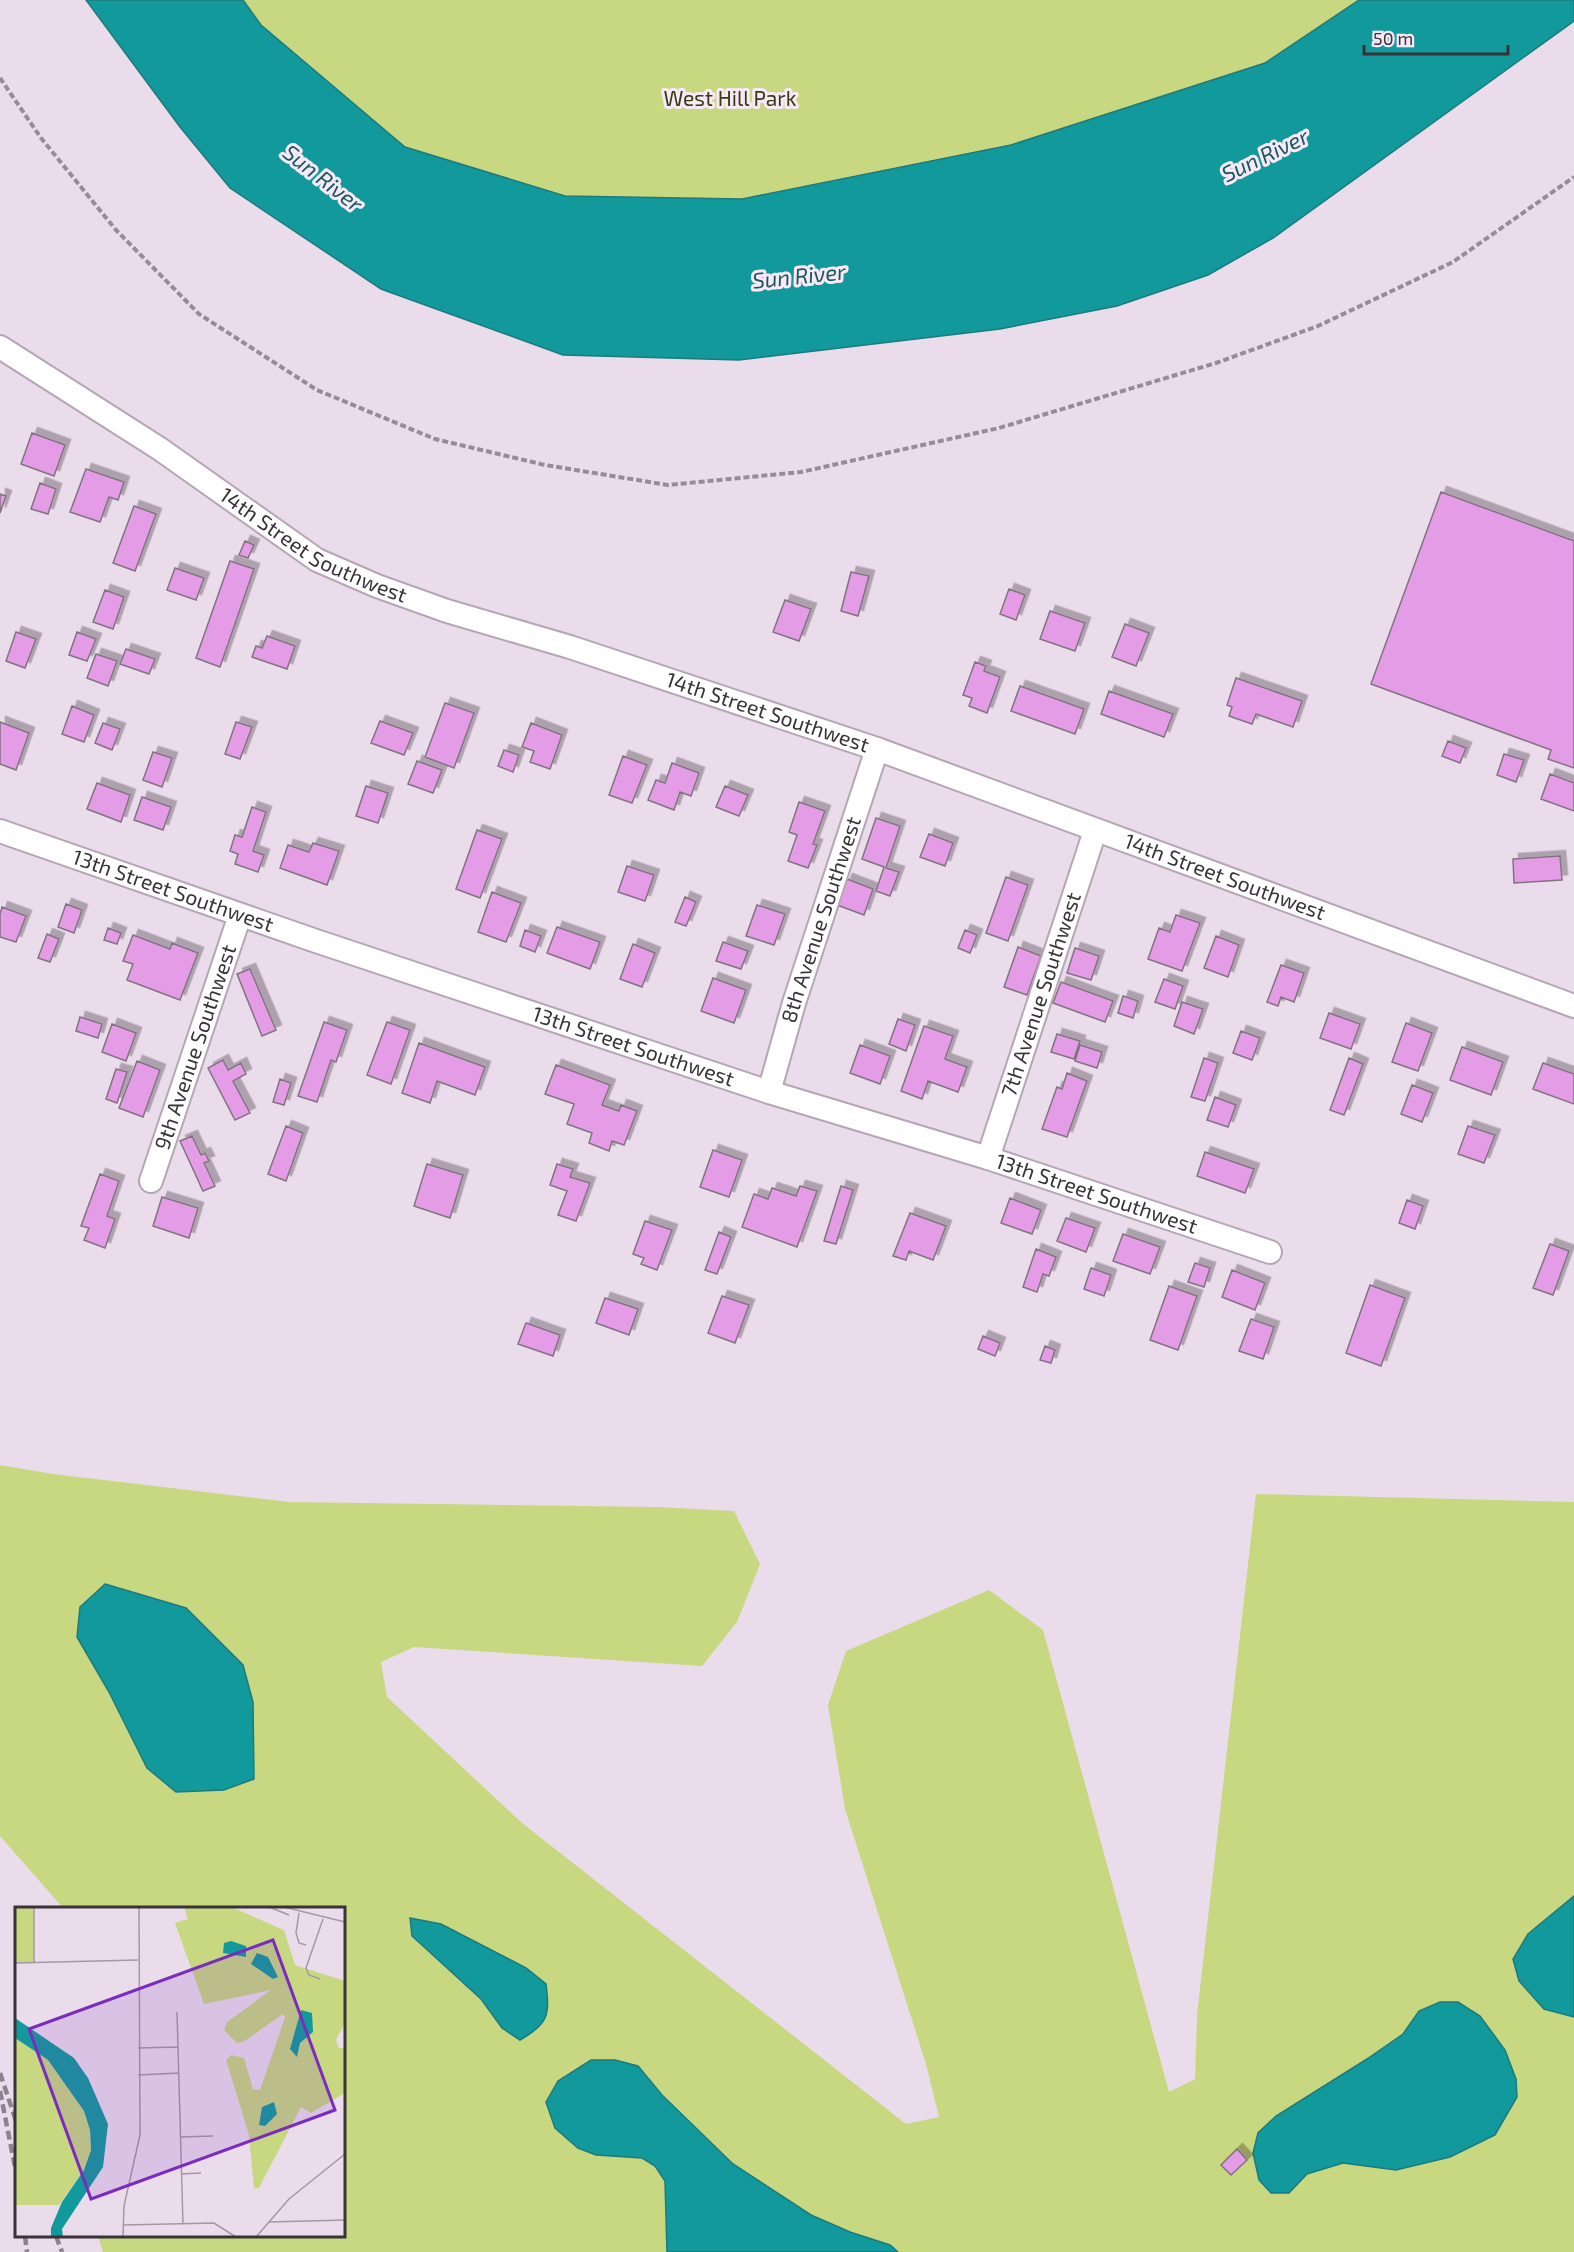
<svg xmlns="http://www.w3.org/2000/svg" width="1574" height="2252" font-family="'Exo 2',sans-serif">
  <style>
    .green { fill: #c8d881 }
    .water { fill: #11999c; stroke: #1d7a7e; stroke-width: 1.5 }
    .building { fill: #e59ce6; stroke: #817381; stroke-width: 1.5; filter: url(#shadow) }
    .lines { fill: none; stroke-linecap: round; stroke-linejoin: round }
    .minor-casing { stroke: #b5a6b5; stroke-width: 26 }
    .path { stroke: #968b96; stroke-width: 4; stroke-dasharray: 6 3; stroke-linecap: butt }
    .minor { stroke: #fff; stroke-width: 22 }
    .rail { stroke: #8d828d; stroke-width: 4.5; stroke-dasharray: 9 4.5; stroke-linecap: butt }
    .labels { text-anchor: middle; stroke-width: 6; stroke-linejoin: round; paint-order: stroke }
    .park-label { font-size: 21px; fill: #353c12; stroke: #f9e9f8 }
    .street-label { font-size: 21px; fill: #393339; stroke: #f9e9f8 }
    .water-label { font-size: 22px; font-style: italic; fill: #185a5b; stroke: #f9e9f8 }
    .inset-road { fill: none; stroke: #a498a4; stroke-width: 1.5 }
    .view { fill: #7b2cbf; fill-opacity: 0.15; stroke: #7b2cbf; stroke-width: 3 }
    .inset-edge { fill: none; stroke: #393339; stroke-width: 3 }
  </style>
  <defs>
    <filter id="shadow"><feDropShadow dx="5.5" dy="-5.5" stdDeviation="0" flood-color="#0004"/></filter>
  </defs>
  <rect width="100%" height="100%" fill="#ebdceb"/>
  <path class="green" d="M243 0H1359L1265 63 1011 145 742 199 565 196 405 147 261 25Z
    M0 1465 53 1474 289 1502 659 1507 734 1511 760 1564 737 1622 702 1666 414 1647 381 1662 387 1697 522 1823 906 2124 939 2117 926 2064 845 1809 828 1705 846 1651 989 1590 1043 1630 1169 2092 1195 2079 1197 2015 1256 1494 1574 1502V2252H103L98 2236H344V1908H63L0 1836Z"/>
  <path class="water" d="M86 0H243L261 25 405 147 565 196 742 199 1011 145 1265 63 1359 0H1574V21L1273 238 1208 275 1117 306 1000 329 739 360 563 355 381 289 230 188 180 127Z
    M105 1584 186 1608 243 1665 253 1702 254 1779 224 1790 176 1792 147 1768 109 1692 77 1637 80 1607Z
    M1574 1896V2017L1544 2009 1519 1981 1513 1959 1528 1934Z
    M410 1918 441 1924 526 1968 546 1984C550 2016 548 2024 520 2040L502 2028 481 1999 412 1936Z
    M1440 2002H1458L1480 2016 1505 2050 1516 2079 1517 2097 1495 2135 1450 2157 1396 2170 1343 2163 1307 2174 1289 2193H1271L1259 2180 1253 2153 1258 2133 1276 2116 1367 2059 1403 2034 1419 2011Z
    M591 2060H615L638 2066 662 2095 733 2164 811 2215 850 2232 890 2245 898 2252H667L665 2181 655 2166 642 2158 596 2155 578 2148 555 2128 546 2102 558 2081Z"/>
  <path class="building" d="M32 433 65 445 54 476 21 464Z
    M86 469 124 482 118 500 109 497 100 522 70 512Z
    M40 483 56 489 48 514 31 509Z
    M1441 492 1574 541V768L1548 759 1551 750 1371 684Z
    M0 494 6 496 0 513Z
    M134 506 156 514 135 571 113 563Z
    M245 541 254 545 248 558 239 555Z
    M230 561 254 569 220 667 196 658Z
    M175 568 204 578 196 600 167 590Z
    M851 572 869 576 858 616 841 611Z
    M1009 589 1025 595 1016 620 1000 614Z
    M105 590 124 597 113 629 93 622Z
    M785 600 811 609 799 641 773 632Z
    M1050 611 1085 623 1075 651 1040 639Z
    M1125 624 1149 633 1136 666 1112 657Z
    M16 632 36 639 25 668 6 661Z
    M77 632 96 639 87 661 69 655Z
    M267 636 295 646 287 669 252 657 256 646 262 648Z
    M126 649 155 659 149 674 120 664Z
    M96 654 117 661 108 686 87 678Z
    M975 662 986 666 984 671 1000 677 987 713 969 706 972 698 963 695Z
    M1236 678 1302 701 1293 727 1256 714 1252 724 1229 716 1232 707 1227 705Z
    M1020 686 1084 709 1075 734 1011 711Z
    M1109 691 1173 714 1164 737 1101 714Z
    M445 703 474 713 454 768 425 757Z
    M72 706 94 715 84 742 62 734Z
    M380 721 413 733 404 755 371 743Z
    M0 722 29 733 16 770 0 764Z
    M236 722 252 727 240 759 225 754Z
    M103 723 120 729 112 750 95 743Z
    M531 723 562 735 550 769 530 762 534 751 522 747Z
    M1448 741 1466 748 1460 763 1442 756Z
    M504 750 519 755 513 772 498 766Z
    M153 752 172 758 162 787 143 780Z
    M1504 754 1524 760 1516 782 1497 775Z
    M623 756 647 765 632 803 609 795Z
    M417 761 442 770 433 793 408 784Z
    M672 763 699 773 691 796 680 792 674 810 648 800 656 780 665 783Z
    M1550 774 1574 783V811L1541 799Z
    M97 783 130 795 121 822 87 809Z
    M366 786 388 793 378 823 356 816Z
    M725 786 748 795 739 816 716 807Z
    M142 797 171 807 163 830 134 820Z
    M799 802 825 811 813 844 817 845 808 868 788 861 797 835 789 832Z
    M252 807 266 812 253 851 264 855 258 872 235 864 238 854 230 851 235 835 242 837Z
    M876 818 900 826 886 868 899 872 890 896 876 891 884 867 862 859Z
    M477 830 502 839 480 898 456 889Z
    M929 834 953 843 945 866 920 857Z
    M313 843 339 851 327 885 280 868 288 845 309 852Z
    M1560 856 1562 880 1514 883 1513 859Z
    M627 866 654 875 645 901 618 892Z
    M1006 877 1028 885 1008 941 986 933Z
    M847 879 873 889 864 915 837 905Z
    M492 892 521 903 506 942 478 932Z
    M685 897 696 902 686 926 675 922Z
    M66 904 82 910 74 933 58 927Z
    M757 905 785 914 774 945 746 936Z
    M2 907 26 916 16 942 0 937V914Z
    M1176 915 1200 923 1182 971 1148 959 1159 928 1170 932Z
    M557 927 600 942 590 969 547 953Z
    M108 928 121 933 117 944 104 940Z
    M525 930 541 936 535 952 520 946Z
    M965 930 977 935 970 953 958 948Z
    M47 934 59 939 50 962 38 958Z
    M133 935 170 949 172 943 198 953 180 1000 127 980 133 964 123 961Z
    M1216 936 1239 945 1228 977 1204 968Z
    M723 942 748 951 741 969 716 961Z
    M633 944 655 953 642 987 620 979Z
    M1018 947 1041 956 1027 995 1004 987Z
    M1075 948 1099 956 1091 980 1067 973Z
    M1281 965 1304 973 1294 1002 1281 997 1278 1006 1267 1002Z
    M250 969 276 1030 262 1036 237 974Z
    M713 978 746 990 734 1023 701 1011Z
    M1164 979 1183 986 1175 1009 1155 1002Z
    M1061 982 1113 1001 1105 1022 1053 1003Z
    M1123 996 1138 1001 1133 1018 1118 1013Z
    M1182 1002 1203 1009 1194 1034 1174 1026Z
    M1329 1013 1360 1024 1351 1049 1320 1038Z
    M80 1017 102 1024 98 1038 76 1031Z
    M898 1019 915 1025 906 1051 889 1044Z
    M324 1022 347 1030 336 1062 331 1060 317 1102 298 1096Z
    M387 1022 410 1030 391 1084 367 1075Z
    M1406 1023 1432 1033 1418 1071 1392 1062Z
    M112 1024 136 1033 126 1061 102 1052Z
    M924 1026 953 1036 945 1059 967 1067 958 1092 928 1081 922 1099 901 1091Z
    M1241 1031 1260 1038 1252 1060 1233 1053Z
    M1057 1034 1080 1041 1074 1059 1051 1052Z
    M419 1043 485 1067 475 1095 437 1081 430 1103 402 1093Z
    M860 1045 890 1056 880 1084 850 1073Z
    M1080 1045 1102 1052 1097 1068 1075 1061Z
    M1462 1047 1503 1062 1491 1095 1450 1080Z
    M1204 1058 1218 1063 1205 1101 1191 1097Z
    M1349 1058 1363 1064 1344 1115 1330 1110Z
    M223 1060 228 1070 241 1063 246 1074 233 1081 250 1113 235 1120 208 1068Z
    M137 1061 160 1070 143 1117 119 1108Z
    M1543 1063 1574 1074V1104L1533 1089Z
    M556 1065 610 1085 602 1105 619 1111 621 1105 637 1111 624 1145 612 1141 609 1151 589 1143 592 1133 567 1124 574 1104 545 1094Z
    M116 1069 127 1072 117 1103 106 1099Z
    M1067 1073 1087 1081 1067 1137 1042 1129 1057 1087 1062 1089Z
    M280 1079 291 1083 284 1105 273 1102Z
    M1412 1085 1433 1093 1422 1122 1401 1114Z
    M1215 1097 1236 1105 1228 1127 1207 1120Z
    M286 1126 303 1133 286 1181 268 1174Z
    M1468 1126 1495 1135 1484 1163 1458 1154Z
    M192 1136 201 1155 205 1153 209 1161 204 1163 215 1186 203 1191 180 1141Z
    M713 1150 742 1160 729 1197 700 1187Z
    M1205 1152 1254 1169 1245 1193 1197 1176Z
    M427 1164 463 1175 450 1218 414 1206Z
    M557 1164 573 1169 570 1177 590 1183 576 1221 558 1215 567 1191 550 1185Z
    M100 1174 119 1181 107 1216 115 1219 105 1248 84 1240 89 1228 81 1226Z
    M800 1186 817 1191 797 1247 742 1227 754 1194 768 1199 772 1188 796 1196Z
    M841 1186 853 1190 836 1244 824 1241Z
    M162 1197 198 1208 189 1238 153 1226Z
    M1010 1198 1041 1210 1032 1234 1001 1223Z
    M1407 1200 1423 1206 1415 1229 1399 1223Z
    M910 1213 946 1226 933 1260 909 1251 906 1260 893 1256Z
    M1066 1218 1095 1228 1086 1252 1057 1241Z
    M645 1221 672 1230 657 1270 641 1264 644 1258 633 1254Z
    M719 1232 731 1237 717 1274 705 1270Z
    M1123 1234 1160 1247 1150 1274 1113 1261Z
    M1550 1244 1569 1251 1553 1295 1533 1288Z
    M1036 1249 1056 1257 1049 1276 1043 1274 1037 1292 1023 1287Z
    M1195 1263 1210 1268 1204 1287 1188 1282Z
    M1091 1268 1111 1275 1104 1296 1084 1289Z
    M1232 1270 1265 1283 1255 1310 1222 1297Z
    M1370 1285 1405 1298 1381 1366 1346 1353Z
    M1169 1286 1197 1296 1178 1350 1150 1340Z
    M722 1296 749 1305 735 1343 708 1333Z
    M605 1298 638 1309 629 1335 596 1323Z
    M1251 1319 1274 1327 1263 1359 1239 1351Z
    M526 1323 560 1335 553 1356 518 1344Z
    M983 1336 1000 1343 995 1356 978 1349Z
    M1045 1346 1055 1350 1051 1363 1040 1360Z
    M1237 2149 1247 2160 1231 2175 1221 2165Z"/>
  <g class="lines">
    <defs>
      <g id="minor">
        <path id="s1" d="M0 347 160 449 317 560 377 586 447 611 570 647 877 749 1574 1006"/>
        <path id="s2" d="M0 831 316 941 769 1092 988 1158 1270 1252"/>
        <path id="s3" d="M769 1092 794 1003 877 749"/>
        <path id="s4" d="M988 1158 1095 831"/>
        <path id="s5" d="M151 1181 240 915"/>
      </g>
    </defs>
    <use href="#minor" class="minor-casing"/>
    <path class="path" d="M0 78 41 138 116 230 199 314 317 390 435 439 545 465 668 485 801 472 999 428 1216 363 1318 326 1453 262 1574 177"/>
    <use href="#minor" class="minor"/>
    <path class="rail" d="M0 2073 16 2121
      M0 2091 16 2172
      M25 2236 27 2252
      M56 2236 62 2252"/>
  </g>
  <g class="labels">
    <g class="park-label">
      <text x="730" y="106">West Hill Park</text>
    </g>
    <g class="street-label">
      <text dy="7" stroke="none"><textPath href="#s1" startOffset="372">14th Street Southwest</textPath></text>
      <text dy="7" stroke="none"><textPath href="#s1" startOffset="858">14th Street Southwest</textPath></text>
      <text dy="7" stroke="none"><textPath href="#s1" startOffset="1344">14th Street Southwest</textPath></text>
      <text dy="7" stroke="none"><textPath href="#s2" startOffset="183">13th Street Southwest</textPath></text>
      <text dy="7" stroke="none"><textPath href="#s3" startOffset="180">8th Avenue Southwest</textPath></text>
      <text dy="7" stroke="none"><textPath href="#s4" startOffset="172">7th Avenue Southwest</textPath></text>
      <text dy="7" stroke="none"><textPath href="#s2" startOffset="669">13th Street Southwest</textPath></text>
      <text dy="7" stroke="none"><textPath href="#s5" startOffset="141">9th Avenue Southwest</textPath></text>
      <text dy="7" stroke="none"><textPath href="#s2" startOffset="1155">13th Street Southwest</textPath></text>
    </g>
    <g class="water-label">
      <text transform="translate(1265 155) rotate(-26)" y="8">Sun River</text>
      <text transform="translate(323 178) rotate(38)" y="8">Sun River</text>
      <text transform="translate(799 276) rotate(-6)" y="8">Sun River</text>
    </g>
  </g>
  <g transform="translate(15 1907)">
    <rect width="330" height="330" fill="#ebdceb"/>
    <path d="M0 0H19V55L0 56ZM169 0H216L269 23 280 58 330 74V116L321 133 324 141H330V186L296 206 286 200 244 281 239 282 234 228 211 153 216 148 229 151 238 182 245 183 270 110 268 107 228 135 222 136 209 123 212 115 256 83 189 97 160 16 173 12ZM0 131 33 153 69 204 75 223 76 243 69 263 44 298H0Z" fill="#c8d881"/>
    <path d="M216 34 231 39V50L208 46 209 36ZM242 46 253 50 263 70 258 72 236 57ZM286 103 297 106 298 125 285 136 282 150 275 142ZM0 111 59 151 73 171 93 217 88 260 47 322 48 330H36V321L47 295 69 263 76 243 75 223 69 204 33 153 0 131ZM259 195 262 207 250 219 244 218 247 200Z" fill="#11999c"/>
    <path class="inset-road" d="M254 0 274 8M269 0 330 15M284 6 281 26 284 36 291 38M19 55V0M0 56 123 53M305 72 294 68 291 61 308 12M162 105 168 317M123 141 163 140M123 168 164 166M166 230 198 229M166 267 186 266M254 315 274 292 330 247M109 318 199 316 221 330M108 330 109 299 125 228 124 0M241 330 254 315 330 313"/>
    <path class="view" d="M258 33 320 203 76 292 14 122Z"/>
    <rect width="330" height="330" class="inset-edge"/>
  </g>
  <path d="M1364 45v9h144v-9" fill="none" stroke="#393339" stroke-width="3"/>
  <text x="1373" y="45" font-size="18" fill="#393339" stroke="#f9e9f8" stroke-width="4.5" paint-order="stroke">50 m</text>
</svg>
